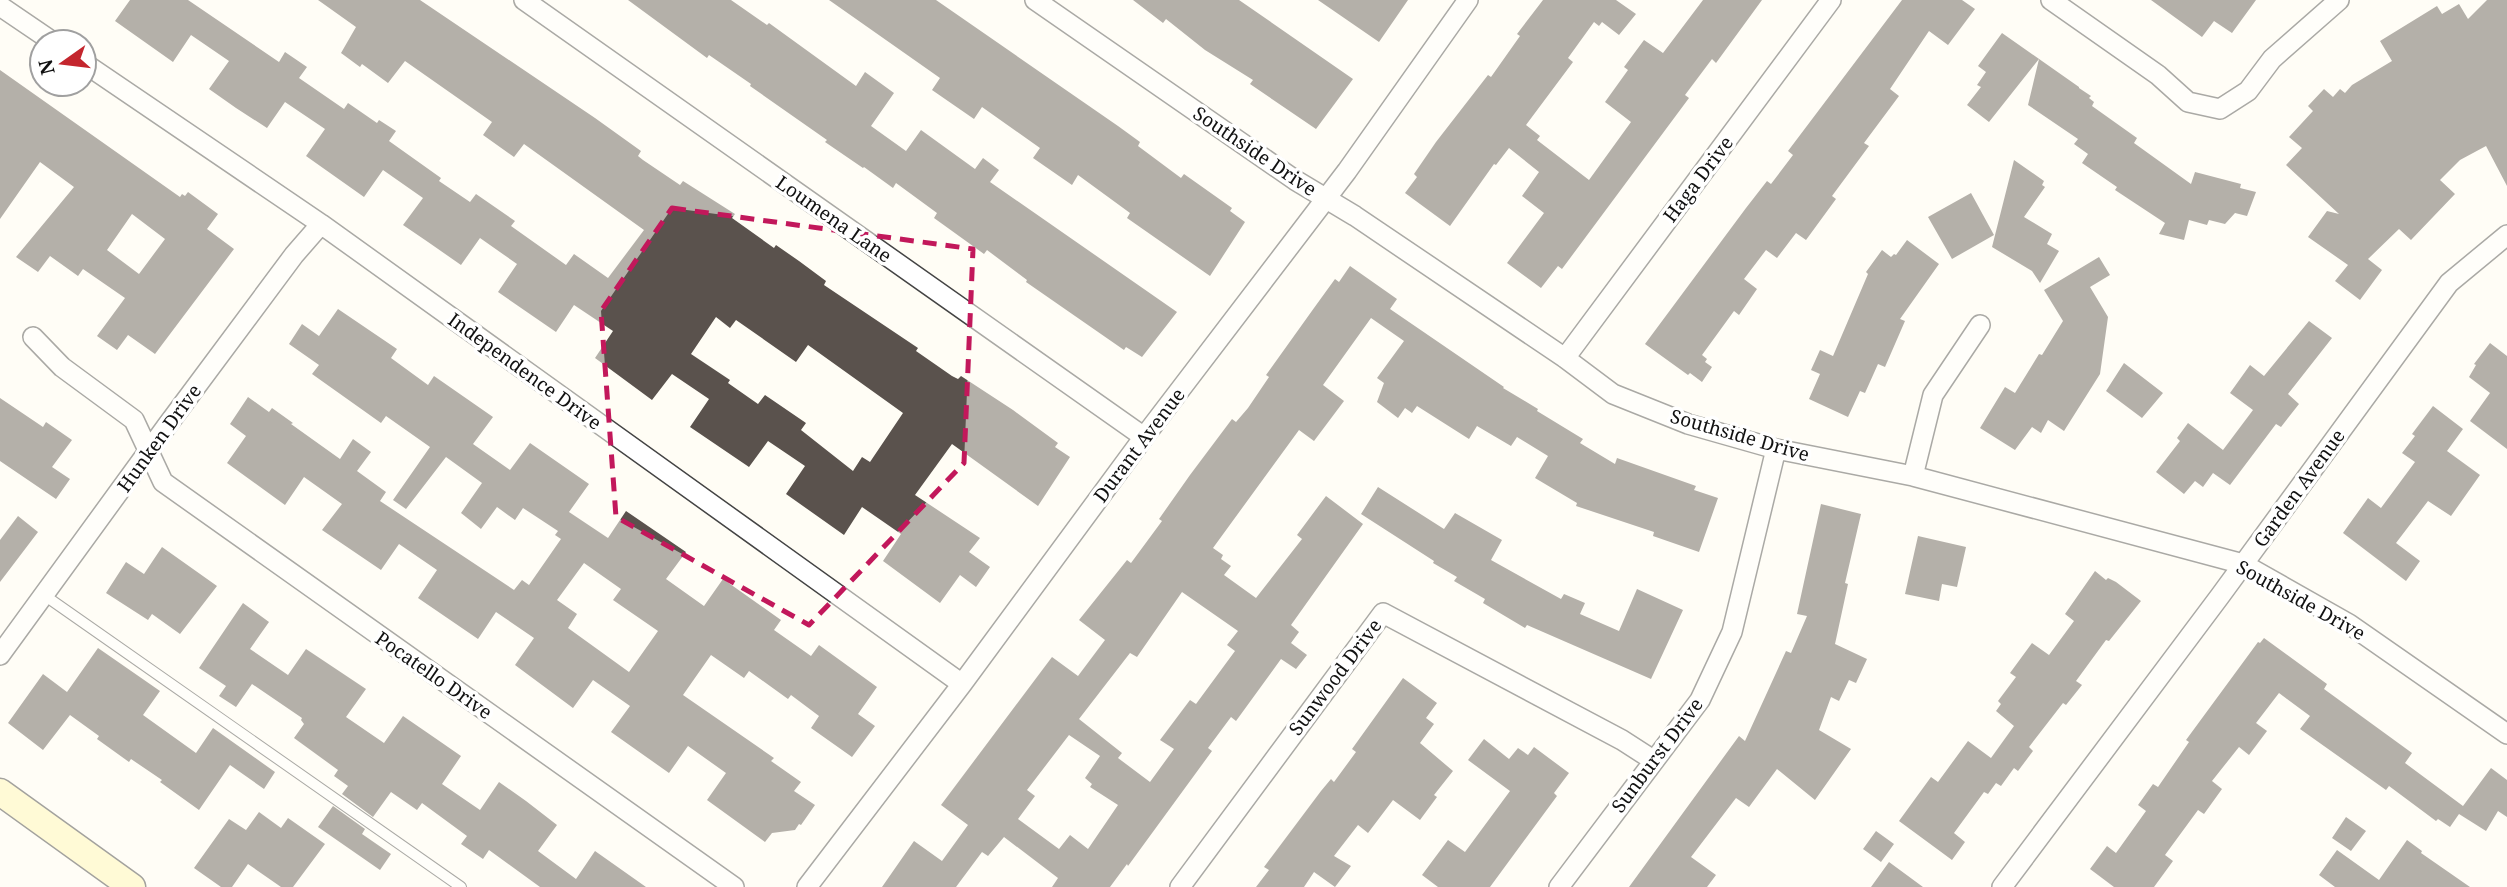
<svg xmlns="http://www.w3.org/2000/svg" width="2507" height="887" font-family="'Noto Serif',serif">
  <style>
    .building { fill: #5a524d; fill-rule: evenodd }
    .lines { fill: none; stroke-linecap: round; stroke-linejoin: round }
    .lane-casing { stroke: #444; stroke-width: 12 }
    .street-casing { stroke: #444; stroke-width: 22 }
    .secondary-casing { stroke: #333; stroke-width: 29 }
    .lane { stroke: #fff; stroke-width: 10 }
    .street { stroke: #fff; stroke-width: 19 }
    .secondary { stroke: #fff6b0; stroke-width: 26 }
    .marked { fill: none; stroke: #c2185b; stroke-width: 5; stroke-dasharray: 14 9; stroke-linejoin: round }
    .labels { text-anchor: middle; stroke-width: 7; stroke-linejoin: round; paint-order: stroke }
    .street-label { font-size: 19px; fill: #111; stroke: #fff }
  </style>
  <rect width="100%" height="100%" fill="#fffdf5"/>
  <path class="building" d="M130 0H188L279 62 285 52 307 67 299 78 344 109 348 103 377 123 379 120 396 131 389 141 441 178 439 181 470 202 476 194 515 221 511 226 566 265 574 254 608 278 644 230 524 144 514 157 483 135 492 122 405 61 388 83 362 64 360 67 341 53 356 27 318 0H420L595 118 641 151 638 156 643 160 680 185 683 181 735 214 732 218 774 248 776 245 799 261 826 281 824 285 918 348 916 351 952 376 958 379 961 376 1013 410 1058 443 1055 447 1070 457 1038 506 952 444 915 495 980 538 969 552 990 567 976 587 960 575 940 603 883 561 901 534 862 507 844 535 786 494 805 466 768 441 749 467 690 427 709 399 672 374 652 400 595 358 613 331 574 305 556 332 498 292 517 264 480 238 461 265 428 242 403 225 423 198 383 170 364 197 306 156 325 129 285 102 267 128 236 108 209 89 229 61 191 35 173 62 115 21ZM716 317 730 328 736 320 796 362 808 345 903 413 870 462 862 457 853 471 801 430 806 423 765 395 758 404 728 383 730 380 691 354Z
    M628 0H731L767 25 769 23 856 86 865 72 894 93 871 126 906 151 921 130 975 169 983 158 999 170 990 182 1177 312 1142 357 1126 347 1124 350 1026 282 1027 280 987 250 984 254 934 218 937 213 896 183 893 188 864 167 863 168 825 142 827 140 750 86 751 84 709 55 707 58Z
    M829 0H936L1118 126 1140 142 1138 146 1181 178 1184 174 1232 208 1230 211 1245 222 1210 276 1127 218 1130 213 1078 175 1072 185 1033 158 1040 148 982 107 974 119 932 90 940 78Z
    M1133 0H1239L1353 79 1316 129 1250 84 1253 80 1205 50 1166 19 1163 23Z
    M1318 0H1408L1379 42Z
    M1543 0H1616L1636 14 1619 35 1602 22 1599 26 1594 22 1568 58 1573 62 1526 125 1540 136 1537 140 1589 180 1631 122 1605 102 1628 70 1624 67 1644 40 1663 53 1703 0H1762L1716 63 1712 59 1685 95 1689 98 1562 269 1558 266 1541 288 1507 263 1544 213 1522 196 1539 172 1509 148 1496 165 1494 164 1450 226 1405 193 1417 177 1414 174 1436 142 1488 75 1491 77 1520 36 1517 34Z
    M1902 0H1962L1975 9 1948 45 1929 31 1890 89 1899 96 1864 143 1869 146 1832 196 1836 199 1806 240 1796 233 1777 258 1766 250 1744 279 1757 289 1739 315 1734 311 1702 355 1707 359 1705 362 1712 367 1702 382 1690 373 1688 375 1645 344 1746 208 1767 181 1771 184 1793 155 1788 151Z
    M2151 0H2256L2232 33 2214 21 2202 37Z
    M2487 0H2507V186L2486 146 2460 160 2440 180 2455 194 2411 240 2399 229 2368 259 2382 270 2360 300 2335 281 2348 265 2308 237 2327 211 2339 214 2286 165 2302 148 2289 137 2313 111 2308 106 2324 89 2333 97 2340 89 2345 93 2352 85 2392 61 2380 41 2437 6 2442 14 2459 4 2468 19Z
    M2002 33 2079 87V88L2091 96 2089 98 2094 102 2092 106 2137 138 2134 143 2191 184 2195 172 2241 184 2240 188 2256 192 2247 216 2235 213 2225 224 2209 220 2207 225 2189 220 2184 240 2159 234 2165 223 2115 190 2117 187 2082 163 2088 154 2074 144 2078 139 2028 105 2039 59 1989 122 1967 105 1981 87 1977 85 1986 72 1978 66Z
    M0 70 180 197 182 194 185 196 188 192 218 214 207 229 234 249 155 354 128 335 117 350 97 336 125 298 83 269 78 276 50 256 38 272 16 257 74 187 40 162 0 219ZM132 214 165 239 139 274 107 250Z
    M2014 160 2044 181 2042 185 2045 187 2024 217 2052 234 2047 244 2059 251 2040 283 2032 271 1992 247Z
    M1971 193 1994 235 1952 259 1928 217Z
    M1907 240 1939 264 1900 319 1905 321 1885 367 1878 364 1865 393 1860 391 1848 417 1809 399 1820 374 1811 370 1820 350 1833 356 1868 274 1866 272 1882 250 1891 257 1894 254 1896 255Z
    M2099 257 2110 275 2090 287 2108 317 2100 374 2064 431 2048 420 2041 433 2032 427 2015 450 1980 428 2005 387 2015 393 2039 354 2042 355 2063 321 2044 290Z
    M1350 266 1397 299 1390 309 1504 387 1503 388 1538 409 1537 411 1583 439 1580 443 1615 464 1617 458 1696 486 1694 490 1718 498 1699 552 1653 536 1654 532 1576 506 1577 503 1535 478 1548 456 1517 437 1511 446 1477 426 1469 439 1417 406 1412 413 1405 408 1398 418 1377 402 1384 383 1377 378 1404 341 1371 318 1323 385 1344 401 1314 441 1299 430 1213 548 1223 555 1221 559 1231 566 1224 575 1256 598 1302 539 1297 535 1326 496 1363 524 1291 625 1299 632 1291 643 1307 655 1296 669 1281 659 1236 721 1231 717 1208 748 1212 751 1128 866 1127 864 1110 887H1052L1058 878 1004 837 988 856 982 852 956 887H882L914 841 942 861 968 825 941 805 1052 657 1078 676 1105 640 1079 620 1127 560 1131 563 1162 521 1159 519 1190 475 1232 419 1236 422 1248 408 1269 377 1266 375 1314 308 1335 279 1339 282ZM1182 592 1238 631 1227 645 1235 651 1196 704 1190 700 1160 740 1174 749 1150 782 1118 758 1122 753 1079 719 1130 653 1137 657ZM1069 735 1100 756 1085 778 1092 784 1090 787 1118 805 1088 849 1070 835 1059 849 1018 819 1035 796 1027 790Z
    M338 309 397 349 391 358 428 385 434 376 493 417 473 444 510 470 530 443 589 484 569 512 608 538 626 511 686 552 666 579 704 606 723 579 781 620 774 630 811 656 819 645 877 687 858 714 875 726 852 757 811 728 819 716 791 695 788 699 749 671 744 678 711 655 683 695 774 758 771 761 801 782 794 791 815 805 801 825 799 824 795 830 772 833 765 842 707 800 726 773 688 746 669 773 611 732 630 706 593 680 573 708 515 665 534 638 496 612 478 639 418 598 437 570 399 544 381 570 322 530 342 504 304 477 285 505 227 463 246 436 230 424 248 397 269 412 272 408 293 423 291 424 340 459 353 439 371 452 357 471 386 492 380 501 514 590 522 580 529 585 561 539 555 535 558 531 523 508 515 520 497 507 481 529 461 513 482 483 446 457 406 509 393 500 430 447 386 416 381 423 312 374 319 365 289 344 302 324 319 336ZM584 563 621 589 613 600 658 631 629 672 568 628 577 614 557 600Z
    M2309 321 2332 338 2288 394 2299 404 2281 427 2276 424 2230 485 2213 473 2203 487 2195 481 2184 494 2156 472 2180 441 2177 438 2188 423 2223 450 2253 410 2230 393 2250 365 2264 376Z
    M2490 343 2507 356V449L2470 421 2490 393 2469 377 2476 365 2474 364Z
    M2124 363 2163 393 2142 418 2106 391Z
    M0 398 43 427 46 422 72 440 52 467 70 479 56 499 0 461Z
    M2433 406 2463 429 2447 451 2480 475 2451 516 2428 501 2396 543 2420 561 2406 581 2343 533 2368 498 2381 508 2415 462 2402 453 2415 436 2412 434Z
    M1378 487 1444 529 1455 513 1502 540 1491 560 1561 599 1564 594 1585 603 1580 614 1619 631 1637 589 1683 610 1651 679 1527 625 1525 628 1483 603 1485 599 1454 581 1457 577 1433 563 1434 561 1361 514Z
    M1821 504 1861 514 1845 583 1848 584 1835 644 1867 659 1856 683 1849 680 1839 701 1831 697 1819 730 1851 749 1815 800 1777 769 1749 807 1736 798 1691 857 1716 875 1707 887H1629L1739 736 1745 741 1786 651 1791 653 1807 616 1797 614Z
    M18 516 38 532 0 582V540Z
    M1918 536 1966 547 1957 587 1942 584 1939 601 1905 594Z
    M162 547 217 586 180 634 152 614 148 620 106 593 126 562 144 574Z
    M2095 571 2106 580 2108 578 2116 582 2141 601 2109 641 2106 640 2076 681 2082 685 2066 705 2063 703 2029 747 2033 751 2018 771 2014 768 2001 786 1996 783 1988 794 1984 792 1954 833 1965 842 1952 860 1899 821 1931 777 1938 782 1968 741 1991 758 2014 726 1996 711 2001 704 1998 701 2016 677 2010 673 2032 643 2049 655 2074 621 2065 614Z
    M243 603 269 622 250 649 288 675 306 649 366 689 346 717 384 743 403 716 435 738 461 756 442 784 480 810 499 782 526 801 557 825 538 851 576 879 595 851 646 887H540L489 850 483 859 461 844 467 836 422 803 417 810 391 792 373 817 342 794 348 786 334 776 338 770 294 738 304 724 301 720 302 718 252 684 236 707 219 696 226 686 199 668Z
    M2264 638 2327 684 2324 689 2412 753 2405 763 2463 806 2491 768 2507 780V817L2498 811 2486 831 2459 814 2450 827 2438 819 2436 821 2389 786 2386 790 2300 729 2310 716 2279 693 2256 723 2267 731 2249 755 2239 747 2212 781 2222 789 2204 814 2198 810 2165 855 2173 861 2154 887H2114L2090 869 2107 846 2116 853 2146 811 2138 805 2153 784 2158 787 2189 742 2186 740 2258 642 2260 643Z
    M98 648 160 691 143 715 196 753 213 728 275 772 264 789 230 765 199 810 160 782 162 780 131 759 129 762 97 739 99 736 70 715 43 750 8 723 43 674 67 692Z
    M1403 678 1437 703 1426 718 1434 724 1420 743 1453 771 1434 795 1437 797 1420 820 1393 800 1368 833 1358 825 1334 856 1351 866 1335 887 1314 872 1304 887H1256L1269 870 1264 867 1321 791 1331 779 1334 782 1356 752 1352 749Z
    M1484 739 1509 759 1518 748 1528 755 1534 747 1569 773 1554 793 1557 796 1490 887H1438L1422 875 1448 840 1465 852 1510 791 1468 760Z
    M333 806 365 829 362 834 391 854 380 870 318 827Z
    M259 812 281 828 288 818 325 844 293 887H281L248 864 232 887H221L194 868 229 819 246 830Z
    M2346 817 2366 831 2351 851 2332 838Z
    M1876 831 1894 844 1881 862 1863 849Z
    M2407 840 2422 851 2421 853 2470 887H2335L2319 875 2337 850 2379 880Z
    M1889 862 1923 887H1871Z"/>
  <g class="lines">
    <defs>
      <path id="lane" d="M44 595 461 887"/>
      <path id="street" d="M524 0 1144 437
        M1035 0 1295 180 1355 216 1565 358 1613 394 1688 424 1776 449 1913 476 2243 564 2349 624 2507 734
        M2051 0 2158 75 2188 102 2220 109 2248 91 2272 59 2339 0
        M0 6 53 42
        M84 63 321 224 962 684
        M33 337 62 367 134 420 163 482 734 887
        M1565 358 1831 0
        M1913 476 1933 395 1980 325
        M0 655 166 427 294 255 321 224
        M807 887 962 684 1144 437 1347 171 1468 0
        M1180 887 1383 613 1622 740 1653 760
        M1559 887 1700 700 1732 632 1776 449
        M2002 887 2220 596 2449 283 2507 235"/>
      <path id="secondary" d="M0 792 132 887"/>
    </defs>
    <use href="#lane" class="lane-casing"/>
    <use href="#street" class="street-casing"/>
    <use href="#secondary" class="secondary-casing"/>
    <use href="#lane" class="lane"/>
    <use href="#street" class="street"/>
    <use href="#secondary" class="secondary"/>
  </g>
  <path d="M0 0H2507V887H0ZM672 208 973 249 964 463 809 625 616 517 601 311Z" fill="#fffdf5" fill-opacity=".55" fill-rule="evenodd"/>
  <path class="marked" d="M672 208 973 249 964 463 809 625 616 517 601 311Z"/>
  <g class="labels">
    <g class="street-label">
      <text transform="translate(1255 151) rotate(34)" y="7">Southside Drive</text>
      <text transform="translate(1698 179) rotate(-53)" y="7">Haga Drive</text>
      <text transform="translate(834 219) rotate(35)" y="7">Loumena Lane</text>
      <text transform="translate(525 371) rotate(36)" y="7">Independence Drive</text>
      <text transform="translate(1740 435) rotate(16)" y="7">Southside Drive</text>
      <text transform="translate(159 438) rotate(-54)" y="7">Hunken Drive</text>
      <text transform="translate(1139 445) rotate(-53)" y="7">Durant Avenue</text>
      <text transform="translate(2299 488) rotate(-54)" y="7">Garden Avenue</text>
      <text transform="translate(2301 600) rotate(29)" y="7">Southside Drive</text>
      <text transform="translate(434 675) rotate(35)" y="7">Pocatello Drive</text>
      <text transform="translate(1335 677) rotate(-53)" y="7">Sunwood Drive</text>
      <text transform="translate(1657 755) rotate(-53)" y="7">Sunburst Drive</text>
    </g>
  </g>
  <g transform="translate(63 63) rotate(256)"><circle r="33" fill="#ffffff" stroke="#a0a0a0" stroke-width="2"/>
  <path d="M0-5L12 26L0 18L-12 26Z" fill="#c4262e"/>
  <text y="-10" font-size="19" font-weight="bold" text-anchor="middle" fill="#111111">N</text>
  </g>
</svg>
